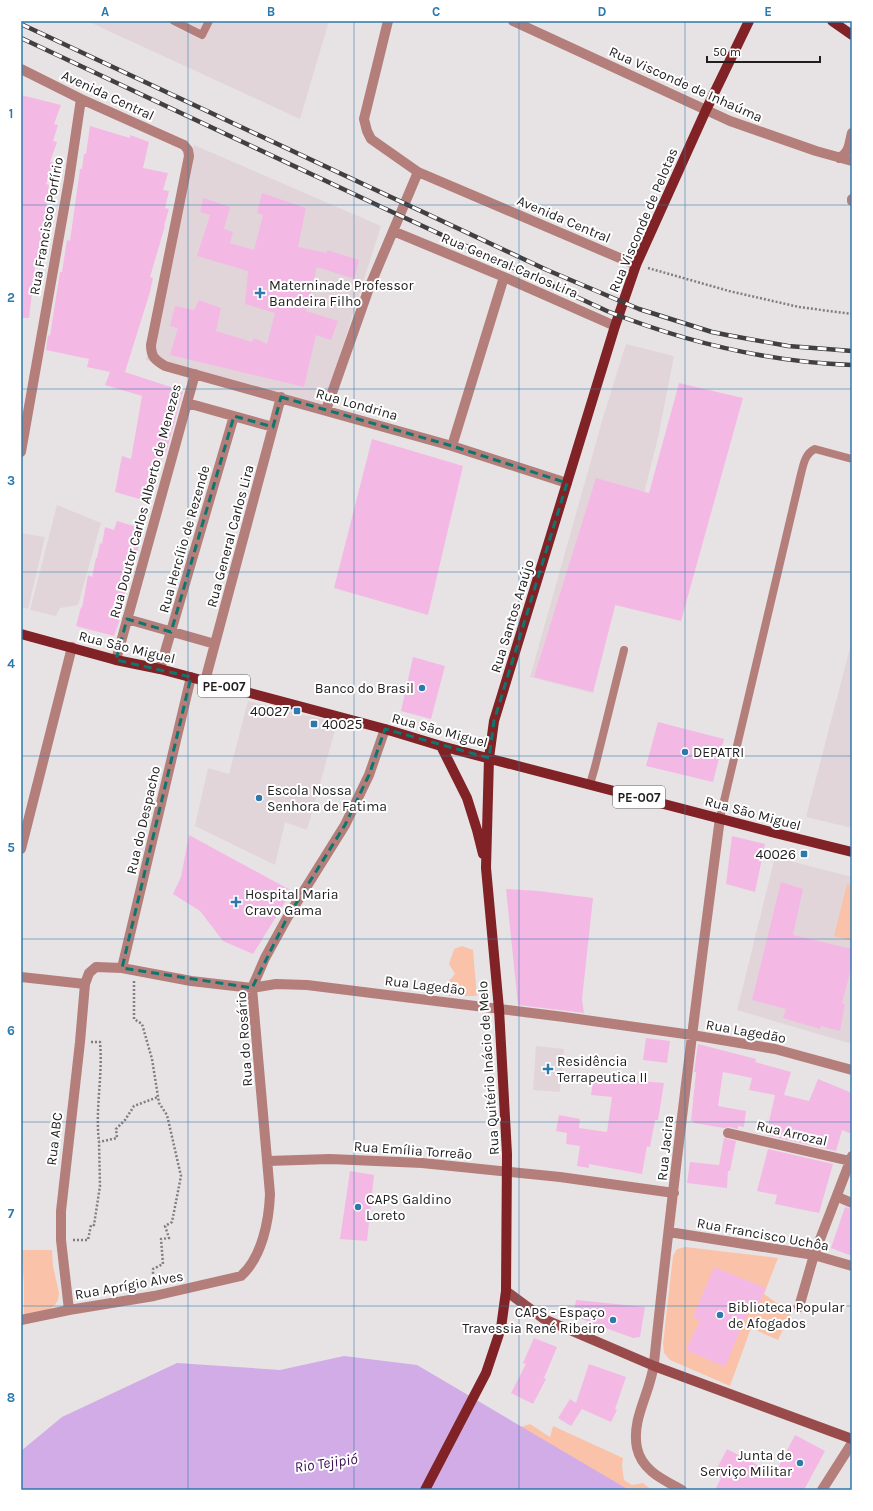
<svg xmlns="http://www.w3.org/2000/svg" width="873" height="1511" font-family="Karla,sans-serif">
  <style>
    .built { fill: #e2d5d9 }
    .green { fill: #fac3a9 }
    .water { fill: #d1ace7 }
    .building { fill: #f4b8e5 }
    .lines { fill: none; stroke-linecap: round; stroke-linejoin: round }
    .path { stroke: #807d7e; stroke-width: 2.5; stroke-dasharray: 2 2; stroke-linecap: butt }
    .service { stroke: #b47e7b; stroke-width: 8 }
    .minor { stroke: #b47e7b; stroke-width: 10 }
    .secondary { stroke: #984b4a; stroke-width: 10 }
    .primary { stroke: #802226; stroke-width: 10 }
    .rail-casing { stroke: #413f3f; stroke-width: 4.5 }
    .rail { stroke: #fff; stroke-width: 3; stroke-dasharray: 9; stroke-linecap: butt }
    .marked { fill: none; stroke: #0f766e; stroke-width: 3; stroke-dasharray: 8 5; stroke-linejoin: round }
    .grid { fill: none; stroke: #2c79ac; stroke-width: 1; stroke-opacity: 0.55 }
    .poi-dot { fill: #2c79ac; stroke: #fff; stroke-width: 1.5 }
    .labels { text-anchor: middle; stroke-width: 4; stroke-linejoin: round; paint-order: stroke }
    .shield { fill: #fff; stroke: #636262; stroke-width: 1 }
    .shield-label { font-size: 13px; font-weight: bold; fill: #201e1e }
    .street-label { font-size: 14px; fill: #201e1e; stroke: #fff }
    .poi-label { font-size: 14px; fill: #201e1e; stroke: #fff; text-anchor: start }
    .water-label { font-size: 15px; font-style: italic; fill: #3d0d53; stroke: #fff }
    .neatline { fill: none; stroke: #2c79ac; stroke-width: 1.5 }
    .grid-label { font-size: 13px; text-anchor: middle; font-weight: bold; fill: #2c79ac }
  </style>
  <rect width="100%" height="100%" fill="#e7e3e4"/>
  <path class="built" d="M87 21H329L300 119Z
    M194 145 381 226 324 405 146 360Z
    M626 344 674 356 658 438 593 693 530 677 604 414Z
    M57 505 101 523 78 605 60 608 56 616 30 610Z
    M21 533 45 537 28 609 21 607Z
    M852 640V828L806 817Z
    M248 701 337 723 307 830 285 822 275 865 195 826 208 768 229 774Z
    M775 857 852 877V1044L737 1010Z
    M536 1046 564 1049 560 1092 533 1090Z"/>
  <path class="green" d="M847 884 852 885V941L834 936Z
    M462 946 473 950 477 996H449L448 982 455 974 449 964 454 949Z
    M685 1247 778 1258 764 1294 791 1313 778 1340 751 1328 730 1386 670 1360 664 1353 663 1344 673 1256 677 1249Z
    M21 1250H52L53 1266 59 1293 58 1300 55 1305 49 1310 24 1315V1283Z
    M530 1424 550 1437 553 1426 623 1458 622 1466 624 1480 632 1485 643 1483 652 1490H603L521 1427Z"/>
  <path class="water" d="M344 1356 417 1365 629 1490H21V1451L62 1417 177 1363 280 1370Z"/>
  <path class="building" d="M21 95 61 105 54 124 58 125 53 141 57 142 50 162H53L46 184 49 185 45 218 40 260 36 259 29 318H21Z
    M90 126 130 138V135L149 142 143 168 168 173 163 190 169 191 165 208 169 209 164 226H165L150 277 153 278 150 292 125 372 183 391 166 453H164L152 489 154 490 150 502 115 492 122 456 131 459 142 396 105 385 110 372 87 367 89 359 46 350 48 335 50 336 60 272H62L67 240 70 241 80 169H82L84 154H86Z
    M262 193 306 208 298 247 327 253V250L359 260 354 279 317 267 306 311 338 321 331 340 316 335 304 387 170 355 178 328 170 326 175 306 194 310 199 300 221 308 216 331 252 342 254 338 267 344 275 313 245 304 248 271 197 256 210 215 200 212 203 198 230 207 224 229 233 232 230 243 254 250 263 215 257 213Z
    M679 383 743 398 681 621 615 605 593 692 534 677 596 478 649 493Z
    M372 439 463 466 428 615 334 588Z
    M117 521 144 529 117 618 120 619 114 636 76 626 81 607 82 608 88 575 92 577 96 558H97L100 543 102 544 105 527 114 530Z
    M413 657 445 666 431 719 401 711Z
    M658 722 724 739 713 782 646 766Z
    M189 835 292 891 253 954 223 941 200 911 173 894 181 877Z
    M732 836 765 844 755 892 726 884Z
    M781 882 803 889 793 935 852 949V965L842 1003 845 1004 840 1031 821 1026 820 1029 783 1018 786 1009 752 1000Z
    M506 889 539 891 593 898 582 999 584 1013 518 1005Z
    M646 1038 670 1041 667 1063 643 1060Z
    M698 1044 756 1059 755 1062 791 1072 784 1095 809 1101 818 1079 852 1093V1134L842 1130 836 1151 766 1135 775 1095 749 1090 752 1078 723 1072 718 1106 746 1111 744 1127 738 1126V1129L729 1127 724 1128 694 1123V1122L691 1121 696 1072H694Z
    M617 1079 664 1083 658 1120H655L650 1147 647 1146 642 1174 589 1164V1168L577 1166 580 1146 566 1144 567 1133 556 1131 559 1115 580 1119 579 1128 607 1132 612 1097 591 1095 593 1081 617 1084Z
    M724 1138 736 1141 730 1171H728L727 1188 687 1183 690 1162 719 1165Z
    M768 1149 833 1164 819 1213 775 1204 777 1195 757 1191Z
    M350 1171 374 1175 367 1241 340 1239Z
    M845 1207 852 1209V1256L831 1248Z
    M714 1267 766 1288 756 1312 749 1309 725 1367 686 1350 700 1320 693 1317Z
    M576 1300 645 1307 640 1337 633 1338 573 1316Z
    M534 1338 557 1347 544 1378 546 1379 533 1404 511 1393 526 1364 523 1363Z
    M589 1364 626 1377 615 1409 617 1410 611 1422 582 1409 571 1426 558 1418 570 1399 576 1403Z
    M795 1435 825 1451 804 1490H715L721 1478 714 1474 727 1449 775 1474Z"/>
  <g class="lines">
    <path class="path" d="M648 268 729 291 799 307 852 314
      M134 981V1019L142 1024 152 1059 159 1103 167 1115 181 1176 172 1222 165 1226 169 1238 161 1239 163 1264 153 1269V1284
      M91 1042H100C103 1076 95 1108 99 1142
      M73 1240H88L91 1225H94L100 1186 99 1142 117 1138 116 1129 125 1120 134 1106 158 1097"/>
    <path class="service" d="M174 21 202 35 209 21
      M590 784 595 767 624 650
      M720 818 800 478C803 467 804 454 815 449L852 459"/>
    <path class="minor" d="M388 21 364 119 367 131 371 139 418 172 636 265
      M513 21 730 121 816 151 852 161
      M21 69 81 99 184 145 188 150 189 156 151 345C151 357 155 360 165 366L452 446 567 483
      M839 158C850 153 849 143 852 133
      M852 199V201
      M393 231 504 277 615 326
      M187 403 273 427
      M326 410 369 288 418 172
      M452 446 504 277
      M21 452 69 180 81 99
      M127 619 215 644
      M116 660 195 374
      M160 669 234 416
      M205 681 281 397
      M21 849 72 647
      M122 968 191 677
      M21 977 85 984
      M728 1133 850 1161
      M268 1161 330 1159 422 1163 560 1177 674 1193
      M838 1197 852 1203
      M669 1232 814 1255 852 1266
      M799 1307 814 1255 852 1156
      M69 1310 61 1240V1211L80 1042 85 984 89 973 96 967 122 968 191 981 252 988 276 984 307 985 564 1017 692 1035 775 1049 852 1070
      M21 1320 69 1310 154 1296 241 1276C262 1257 269 1221 270 1194L252 988 265 958 287 918 345 825 369 775 385 729
      M682 1490C664 1480 642 1471 637 1448 631 1418 651 1392 654 1363 673 1181 696 1000 720 818
      M822 1490 852 1443"/>
    <path class="secondary" d="M506 1291 544 1319 654 1366 852 1439"/>
    <path class="primary" d="M832 21 852 35
      M21 634 116 660 160 669 385 729 441 746 775 833 852 852
      M441 746 467 798 477 830 483 854
      M425 1490 486 1373 501 1328 506 1291 507 1154 499 1009 486 868 489 758 494 721 615 326 636 265 706 110 749 21"/>
    <defs>
      <path id="rail" d="M21 24 547 270 639 309 712 332 727 335 788 346 852 351
        M21 38 390 211 607 311C685 342 768 362 852 365"/>
    </defs>
    <use href="#rail" class="rail-casing"/>
    <use href="#rail" class="rail"/>
  </g>
  <path class="marked" d="M281 397 452 446 567 483 494 721 489 758 385 729 369 775 345 825 287 918 252 988 122 968 191 677 116 660 127 619 171 632 234 416 273 427Z"/>
  <path class="grid" d="M188 21V1490M354 21V1490M519 21V1490M685 21V1490M21 205H852M21 389H852M21 572H852M21 756H852M21 939H852M21 1122H852M21 1306H852"/>
  <g class="poi-dot">
    <path d="M258 287h4v4h4v4h-4v4h-4v-4h-4v-4h4z"/>
    <circle cx="422" cy="688" r="4"/>
    <rect x="293" y="707" width="8" height="8" rx="2"/>
    <rect x="310" y="720" width="8" height="8" rx="2"/>
    <circle cx="685" cy="752" r="4"/>
    <circle cx="259" cy="798" r="4"/>
    <rect x="800" y="850" width="8" height="8" rx="2"/>
    <path d="M234 896h4v4h4v4h-4v4h-4v-4h-4v-4h4z"/>
    <path d="M546 1063h4v4h4v4h-4v4h-4v-4h-4v-4h4z"/>
    <circle cx="358" cy="1207" r="4"/>
    <circle cx="720" cy="1315" r="4"/>
    <circle cx="613" cy="1320" r="4"/>
    <circle cx="800" cy="1463" r="4"/>
  </g>
  <g class="labels">
    <g class="shield">
      <rect x="198" y="675" width="52" height="22" rx="3"/>
      <rect x="613" y="786" width="52" height="22" rx="3"/>
    </g>
    <g class="shield-label">
      <text x="224" y="691">PE-007</text>
      <text x="639" y="802">PE-007</text>
    </g>
    <g class="street-label">
      <text transform="translate(686 84) rotate(24)" y="5">Rua Visconde de Inhaúma</text>
      <text transform="translate(108 95) rotate(25)" y="5">Avenida Central</text>
      <text transform="translate(564 219) rotate(23)" y="5">Avenida Central</text>
      <text transform="translate(643 220) rotate(-67)" y="5">Rua Visconde de Pelotas</text>
      <text transform="translate(46 226) rotate(-80)" y="5">Rua Francisco Porfírio</text>
      <text transform="translate(510 265) rotate(23)" y="5">Rua General Carlos Lira</text>
      <text transform="translate(357 404) rotate(16)" y="5">Rua Londrina</text>
      <text transform="translate(145 501) rotate(-75)" y="5">Rua Doutor Carlos Alberto de Menezes</text>
      <text transform="translate(230 536) rotate(-75)" y="5">Rua General Carlos Lira</text>
      <text transform="translate(184 539) rotate(-74)" y="5">Rua Hercílio de Rezende</text>
      <text transform="translate(512 616) rotate(-73)" y="5">Rua Santos Araújo</text>
      <text transform="translate(127 647) rotate(14)" y="5">Rua São Miguel</text>
      <text transform="translate(440 730) rotate(15)" y="5">Rua São Miguel</text>
      <text transform="translate(753 813) rotate(15)" y="5">Rua São Miguel</text>
      <text transform="translate(143 820) rotate(-77)" y="5">Rua do Despacho</text>
      <text transform="translate(425 985) rotate(7)" y="5">Rua Lagedão</text>
      <text transform="translate(746 1031) rotate(10)" y="5">Rua Lagedão</text>
      <text transform="translate(244 1039) rotate(-94)" y="5">Rua do Rosário</text>
      <text transform="translate(488 1068) rotate(-94)" y="5">Rua Quitério Inácio de Melo</text>
      <text transform="translate(792 1133) rotate(13)" y="5">Rua Arrozal</text>
      <text transform="translate(54 1139) rotate(-83)" y="5">Rua ABC</text>
      <text transform="translate(665 1148) rotate(-84)" y="5">Rua Jacira</text>
      <text transform="translate(413 1150) rotate(4)" y="5">Rua Emília Torreão</text>
      <text transform="translate(763 1234) rotate(10)" y="5">Rua Francisco Uchôa</text>
      <text transform="translate(129 1285) rotate(-10)" y="5">Rua Aprígio Alves</text>
    </g>
    <g class="poi-label">
      <text x="269" y="290">Materninade Professor<tspan x="269" dy="16">Bandeira Filho</tspan></text>
      <text x="414" y="693" text-anchor="end">Banco do Brasil</text>
      <text x="289" y="716" text-anchor="end">40027</text>
      <text x="322" y="729">40025</text>
      <text x="693" y="757">DEPATRI</text>
      <text x="267" y="795">Escola Nossa<tspan x="267" dy="16">Senhora de Fatima</tspan></text>
      <text x="796" y="859" text-anchor="end">40026</text>
      <text x="245" y="899">Hospital Maria<tspan x="245" dy="16">Cravo Gama</tspan></text>
      <text x="557" y="1066">Residência<tspan x="557" dy="16">Terrapeutica II</tspan></text>
      <text x="366" y="1204">CAPS Galdino<tspan x="366" dy="16">Loreto</tspan></text>
      <text x="728" y="1312">Biblioteca Popular<tspan x="728" dy="16">de Afogados</tspan></text>
      <text x="605" y="1317" text-anchor="end">CAPS - Espaço<tspan x="605" dy="16">Travessia René Ribeiro</tspan></text>
      <text x="792" y="1460" text-anchor="end">Junta de<tspan x="792" dy="16">Serviço Militar</tspan></text>
    </g>
    <g class="water-label">
      <text transform="translate(326 1463) rotate(-8)" y="5">Rio Tejipió</text>
    </g>
  </g>
  <rect width="873" height="1511" fill="none" stroke="#ffffff" stroke-width="44"/>
  <path d="M707 56v6h113v-6" fill="none" stroke="#201e1e" stroke-width="2"/>
  <text x="713" y="56" font-size="12" fill="#201e1e" stroke="#ffffff" stroke-width="3" paint-order="stroke">50 m</text>
  <rect x="22" y="22" width="829" height="1467" class="neatline"/>
  <g class="grid-label">
    <text x="105" y="16">A</text>
    <text x="271" y="16">B</text>
    <text x="436" y="16">C</text>
    <text x="602" y="16">D</text>
    <text x="768" y="16">E</text>
    <text x="11" y="118">1</text>
    <text x="11" y="302">2</text>
    <text x="11" y="485">3</text>
    <text x="11" y="668">4</text>
    <text x="11" y="852">5</text>
    <text x="11" y="1035">6</text>
    <text x="11" y="1218">7</text>
    <text x="11" y="1402">8</text>
  </g>
</svg>
